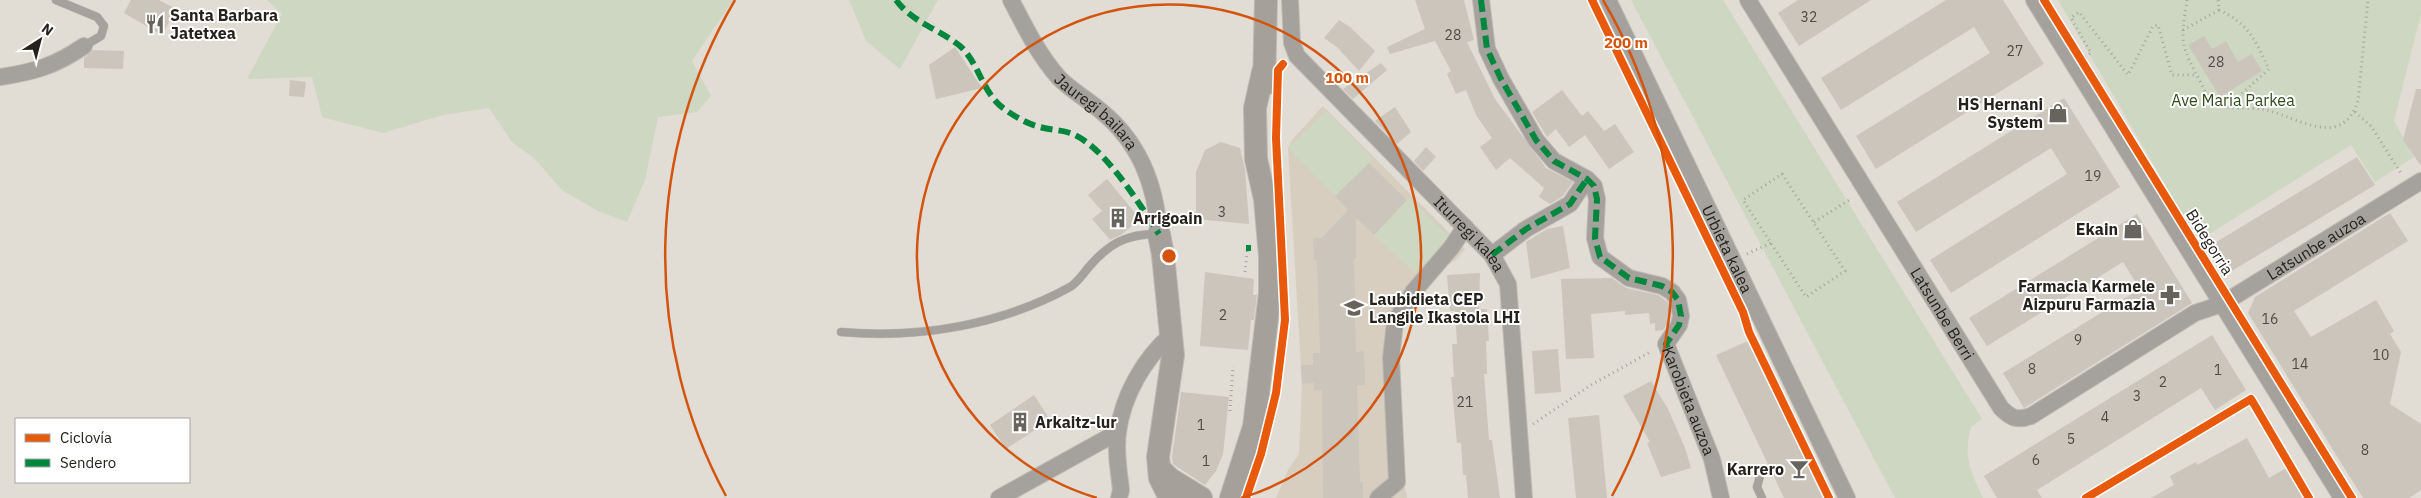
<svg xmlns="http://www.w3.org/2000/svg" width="2421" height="498" font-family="'IBM Plex Sans',sans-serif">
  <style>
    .built { fill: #d8cec0 }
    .green { fill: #ced7c2 }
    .building { fill: #cbc5bc }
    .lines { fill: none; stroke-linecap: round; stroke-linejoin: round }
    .lane-casing { stroke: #bebab4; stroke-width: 9 }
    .street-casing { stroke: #bebab4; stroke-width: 18 }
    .secondary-casing { stroke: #bebab4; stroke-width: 24 }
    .path { stroke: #a6a49f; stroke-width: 3; stroke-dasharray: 1 4; stroke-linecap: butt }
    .lane { stroke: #a5a29d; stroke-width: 8 }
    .street { stroke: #a5a29d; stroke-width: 16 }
    .secondary { stroke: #a5a09a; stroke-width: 22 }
    .quiet { stroke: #00873e; stroke-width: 6; stroke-dasharray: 12 6; stroke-linecap: butt }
    .cycleway-casing { stroke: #fff; stroke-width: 11 }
    .cycleway { stroke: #e8590c; stroke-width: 8 }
    .ring { fill: none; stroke: #d4540e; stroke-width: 2.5 }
    .labels { text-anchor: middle; stroke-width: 4; stroke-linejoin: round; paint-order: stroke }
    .number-label { font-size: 14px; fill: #4f4c46 }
    .poi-label { font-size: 16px; font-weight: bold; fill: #25221d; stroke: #fff; text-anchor: start }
    .park-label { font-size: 16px; fill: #2f4c1d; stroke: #fff }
    .street-label { font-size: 16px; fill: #25221d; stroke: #fff }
    .centre { fill: #d4540e; stroke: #fff; stroke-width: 2.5 }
    .ring-label { font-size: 15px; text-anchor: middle; font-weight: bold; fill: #d4540e; stroke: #fff; stroke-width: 4; stroke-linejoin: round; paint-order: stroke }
  </style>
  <rect width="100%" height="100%" fill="#e1dcd4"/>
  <path class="built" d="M1323 106 1465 249 1456 260 1437 270 1420 289 1400 327 1394 362 1402 471 1407 498H1276L1288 470 1299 454 1302 384 1288 148 1292 140Z"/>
  <path class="green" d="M267 0H733L692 61 711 96 697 112 658 117 645 180 627 222 598 211 563 191 534 158 513 143 489 108 443 115 383 133 322 117 312 77 247 79 282 14Z
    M849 0H938L900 69 866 41Z
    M1631 0H1723L1982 419 1971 427C1963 459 1970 469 1983 498H1895Z
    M2058 0H2421V14L2394 121 2414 157 2375 182 2351 145 2198 241Z
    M1326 111 1373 159 1335 196 1288 148Z
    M1409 198 1450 237 1415 273 1374 235Z"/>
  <path class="building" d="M131 0H159L176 9 162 35 124 13Z
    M1415 0H1464L1474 40 1467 42 1495 99 1546 168 1573 182 1563 196 1550 204 1539 197 1544 188 1510 158 1496 170 1480 147 1492 138 1476 115 1466 90 1456 94 1447 74 1451 71 1435 41 1390 54 1387 47 1425 29Z
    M1798 0H1871L1799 46 1778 13Z
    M1946 0H2003L2044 64 1876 169 1856 136 1990 53 1974 27 1841 110 1821 78Z
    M1339 20 1350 27 1375 51 1359 71 1337 47 1324 38Z
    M2204 36 2212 49 2226 41 2238 62 2252 54 2262 71 2220 97 2188 45Z
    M955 47 982 88 936 99 929 65Z
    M93 50 124 51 123 69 84 68V58Z
    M1381 63 1387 70 1353 99 1343 89Z
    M290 80 306 82 304 97 289 96Z
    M2416 89H2421V166L2403 140Z
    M1562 90 1582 116 1588 111 1604 131 1615 124 1634 152 1609 169 1585 135 1569 147 1556 129 1547 137 1532 112Z
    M2064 98 2120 187 1951 293 1930 260 2067 174 2051 148 1916 232 1897 202Z
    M1395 107 1411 132 1397 144 1375 121Z
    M1221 142 1240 148 1245 169 1249 224 1196 219V172L1205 150Z
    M1426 147 1436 157 1423 171 1414 161Z
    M2357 157 2375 185 2225 275 2208 247Z
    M1369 163 1407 200 1374 235 1356 218V258H1354L1356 352 1364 351 1365 385H1357L1360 482H1363V498H1323L1322 390H1314V383L1302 384 1301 365H1313V353H1320L1317 260H1314L1313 238H1322L1348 210 1335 196Z
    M1107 179 1140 219 1121 235 1110 240 1092 219 1102 211 1088 195Z
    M2390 213 2408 241 2294 311 2311 337 2376 300 2394 331 2390 334 2401 352 2390 404 2421 424V490L2409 498H2363L2248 313 2255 297Z
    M2137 214 2192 303 2024 408 2003 373 2140 289 2123 262 1987 346 1969 318Z
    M1563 226 1570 268 1531 279 1526 242 1547 229Z
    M1205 272 1254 279 1253 295H1257L1254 320H1251L1248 350 1200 346Z
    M1480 273 1479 309H1487L1489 341H1486L1487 374H1484L1489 440H1492L1500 498H1468L1466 475H1463L1461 443H1457L1451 377H1454L1452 344H1457L1455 311H1450L1447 275Z
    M1612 278 1626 288 1658 295 1665 300 1669 304 1670 321 1663 330 1655 331V323L1650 324 1649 313 1625 315V311L1591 314 1594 358 1566 359 1561 279Z
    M2212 335 2246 390 2215 410 2201 388 2037 490 2042 498H1997L1984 476Z
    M1748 341 1823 498H1784L1716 355Z
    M1558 349 1561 392 1535 394 1532 351Z
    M1651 381 1668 409 1685 448 1691 468 1661 477 1647 443 1650 442 1623 396Z
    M1181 392 1229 397 1223 454 1216 471 1205 485 1173 464 1172 457Z
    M1034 395 1050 420 1006 449 990 425Z
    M1599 415 1607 498H1576L1568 418Z
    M2247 438 2269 478 2288 467 2305 498H2151L2174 485 2170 476 2196 462 2197 465Z"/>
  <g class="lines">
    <defs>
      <path id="lane" d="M56 0 97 17 104 26 101 36 84 46
        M841 332C919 339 1001 325 1070 287 1077 283 1083 274 1088 268 1108 244 1126 234 1157 234
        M1760 476 1757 487 1762 498"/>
      <g id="street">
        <path id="s1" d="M1011 0C1025 27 1038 54 1059 78 1072 91 1087 99 1101 111 1140 143 1156 185 1159 234"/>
        <path id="s2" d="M1290 0 1292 43 1297 56 1492 255 1508 284 1524 498"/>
        <path id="s3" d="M1481 0 1487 49 1501 79 1536 140 1554 161 1587 179 1594 186 1597 199 1595 238 1600 257 1629 278 1662 286 1672 292 1678 300 1681 316 1679 325 1666 344 1712 459 1721 498"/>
        <path id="s4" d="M1608 0 1847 498"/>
        <path id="s5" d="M1748 0 2001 408C2011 418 2017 421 2031 416L2195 313 2222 304 2421 181"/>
        <path d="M2034 0 2342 498"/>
        <path d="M0 77C34 72 55 66 84 46"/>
        <path d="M1492 255 1526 229 1570 204 1587 179"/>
        <path d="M999 498 1118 432"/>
        <path d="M1119 498 1121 490C1119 472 1115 451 1118 432 1123 395 1144 359 1171 335"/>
        <path d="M1378 498 1397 482 1391 358 1395 322 1413 292 1451 248 1465 227"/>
      </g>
      <path id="secondary" d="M1264 85 1266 0
        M1159 234 1163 255 1173 355 1158 457 1160 478 1170 498
        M1159 468 1170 479 1201 498
        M1231 498 1254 427 1270 293V256L1265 199 1256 159 1255 108 1263 72"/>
    </defs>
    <use href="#lane" class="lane-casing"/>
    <use href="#street" class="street-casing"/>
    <use href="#secondary" class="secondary-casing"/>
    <path class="path" d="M2187 0C2180 43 2181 46 2201 83 2205 91 2209 100 2217 104 2232 111 2254 106 2270 111 2300 119 2342 149 2358 101L2368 0
      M2219 10C2249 24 2255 40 2269 69L2228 106
      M2183 30 2219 10 2218 0
      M2085 57 2091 53 2071 18 2079 12 2128 75 2153 26 2158 25 2172 75H2196
      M2355 112 2371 126 2402 175
      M1782 174 1845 271 1806 297 1743 200Z
      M1814 222 1851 199
      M1747 254 1771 243
      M1245 272 1248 243
      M1230 411 1233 366
      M1533 424 1591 385 1652 351
      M2086 498 2251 399 2309 498"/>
    <use href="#lane" class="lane"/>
    <use href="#street" class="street"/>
    <use href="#secondary" class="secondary"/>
    <path class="quiet" d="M896 0C913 23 939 29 960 46 979 63 982 92 1003 108 1015 117 1029 125 1044 128 1052 130 1061 130 1070 133 1104 145 1140 205 1159 234
      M1481 0 1487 49 1501 79 1536 140 1554 161 1587 179 1594 186 1597 199 1595 238 1600 257 1629 278 1662 286 1672 292 1678 300 1681 316 1679 325 1666 344 1669 352
      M1246 248H1251
      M1492 255 1526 229 1570 204 1587 179"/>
    <defs>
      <path id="cycleway" d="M1592 0 1743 312 1749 332 1829 498
        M2044 0 2352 498
        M1246 498 1261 454 1276 393 1285 320 1276 138 1278 70 1283 64
        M2086 498 2251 399 2309 498"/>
    </defs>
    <use href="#cycleway" class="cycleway-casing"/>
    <use href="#cycleway" class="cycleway"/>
  </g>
  <g class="ring">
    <path d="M1097 498A252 252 0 1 1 1241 498"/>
    <path d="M726 496A504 504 0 0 1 735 0M1603 0A504 504 0 0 1 1612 496"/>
  </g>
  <defs>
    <symbol id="restaurant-bare" viewBox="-9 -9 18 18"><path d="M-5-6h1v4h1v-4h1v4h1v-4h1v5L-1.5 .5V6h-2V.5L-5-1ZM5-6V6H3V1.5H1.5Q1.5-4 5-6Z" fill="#67635d" stroke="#fff" stroke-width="2.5" paint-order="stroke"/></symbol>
    <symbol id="shop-bare" viewBox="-9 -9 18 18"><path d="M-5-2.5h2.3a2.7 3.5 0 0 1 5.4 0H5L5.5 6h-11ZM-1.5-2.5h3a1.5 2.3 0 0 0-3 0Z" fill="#67635d" stroke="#fff" stroke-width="2.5" paint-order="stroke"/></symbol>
    <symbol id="building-bare" viewBox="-9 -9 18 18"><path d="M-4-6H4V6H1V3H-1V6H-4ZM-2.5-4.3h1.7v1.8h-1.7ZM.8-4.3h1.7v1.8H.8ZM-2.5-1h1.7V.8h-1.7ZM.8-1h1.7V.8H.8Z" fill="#67635d" stroke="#fff" stroke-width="2.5" paint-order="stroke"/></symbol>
    <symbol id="pharmacy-bare" viewBox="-9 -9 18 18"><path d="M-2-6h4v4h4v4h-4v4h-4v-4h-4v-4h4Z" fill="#67635d" stroke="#fff" stroke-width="2.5" paint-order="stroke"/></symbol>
    <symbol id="school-bare" viewBox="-9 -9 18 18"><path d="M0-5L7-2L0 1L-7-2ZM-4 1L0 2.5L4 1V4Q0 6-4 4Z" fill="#67635d" stroke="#fff" stroke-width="2.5" paint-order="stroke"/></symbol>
    <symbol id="bar-bare" viewBox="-9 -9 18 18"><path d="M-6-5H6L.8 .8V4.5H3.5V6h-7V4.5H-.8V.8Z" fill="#67635d" stroke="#fff" stroke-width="2.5" paint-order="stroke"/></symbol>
  </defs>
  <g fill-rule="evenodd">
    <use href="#restaurant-bare" x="141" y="10" width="28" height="28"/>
    <use href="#shop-bare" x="2044" y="99" width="28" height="28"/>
    <use href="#building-bare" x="1104" y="204" width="28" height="28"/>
    <use href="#shop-bare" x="2119" y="215" width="28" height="28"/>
    <use href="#pharmacy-bare" x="2156" y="281" width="28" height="28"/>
    <use href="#school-bare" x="1340" y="294" width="28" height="28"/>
    <use href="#building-bare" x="1006" y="408" width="28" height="28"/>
    <use href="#bar-bare" x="1785" y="455" width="28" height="28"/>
  </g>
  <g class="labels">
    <g class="number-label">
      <text x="1809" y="22">32</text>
      <text x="1453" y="40">28</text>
      <text x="2015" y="56">27</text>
      <text x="2216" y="67">28</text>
      <text x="2093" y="181">19</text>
      <text x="1222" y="217">3</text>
      <text x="1223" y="320">2</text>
      <text x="2270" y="324">16</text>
      <text x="2078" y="345">9</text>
      <text x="2381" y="360">10</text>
      <text x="2300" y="369">14</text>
      <text x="2032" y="374">8</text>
      <text x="2218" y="375">1</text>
      <text x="2163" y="387">2</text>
      <text x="2137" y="401">3</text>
      <text x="1465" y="407">21</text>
      <text x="2105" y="422">4</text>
      <text x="1201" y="430">1</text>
      <text x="2071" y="444">5</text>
      <text x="2365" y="455">8</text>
      <text x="2036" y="465">6</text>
      <text x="1206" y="466">1</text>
    </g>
    <g class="poi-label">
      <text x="170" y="21">Santa Barbara<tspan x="170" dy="18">Jatetxea</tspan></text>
      <text x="2043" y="110" text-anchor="end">HS Hernani<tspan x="2043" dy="18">System</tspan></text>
      <text x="1133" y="224">Arrigoain</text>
      <text x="2118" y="235" text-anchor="end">Ekain</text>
      <text x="2155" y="292" text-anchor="end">Farmacia Karmele<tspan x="2155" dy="18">Aizpuru Farmazia</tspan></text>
      <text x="1369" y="305">Laubidieta CEP<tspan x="1369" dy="18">Langile Ikastola LHI</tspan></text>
      <text x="1035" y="428">Arkaitz-lur</text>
      <text x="1784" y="475" text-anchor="end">Karrero</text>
    </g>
    <g class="park-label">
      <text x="2233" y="106">Ave Maria Parkea</text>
    </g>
    <g class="street-label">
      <text dy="6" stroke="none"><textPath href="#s1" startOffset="142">Jauregi bailara</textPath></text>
      <text dy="6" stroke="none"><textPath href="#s2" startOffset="305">Iturregi kalea</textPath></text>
      <text transform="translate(2210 242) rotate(58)" y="6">Bidegorria</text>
      <text dy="6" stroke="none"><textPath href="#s5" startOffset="846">Latsunbe auzoa</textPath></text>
      <text dy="6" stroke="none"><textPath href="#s4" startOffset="276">Urbieta kalea</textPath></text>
      <text dy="6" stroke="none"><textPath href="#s5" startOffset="369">Latsunbe Berri</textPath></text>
      <text dy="6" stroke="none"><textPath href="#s3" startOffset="501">Karobieta auzoa</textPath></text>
    </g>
  </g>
  <circle cx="1169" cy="256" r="8" class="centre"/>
  <g class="ring-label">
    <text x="1626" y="48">200 m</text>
    <text x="1347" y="83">100 m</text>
  </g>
  <rect x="15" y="418" width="175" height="65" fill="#ffffff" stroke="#a8a7a5"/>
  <rect x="25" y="434" width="25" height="8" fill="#e8590c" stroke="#a8a7a5"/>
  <text x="60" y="443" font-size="15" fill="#25221d">Ciclovía</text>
  <rect x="25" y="459" width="25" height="8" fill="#00873e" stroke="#a8a7a5"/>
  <text x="60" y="468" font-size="15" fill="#25221d">Sendero</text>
  <g transform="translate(40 40) rotate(36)" stroke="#ffffff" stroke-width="4" paint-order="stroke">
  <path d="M0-4L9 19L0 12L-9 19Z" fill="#25221d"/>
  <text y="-8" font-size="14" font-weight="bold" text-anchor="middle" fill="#25221d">N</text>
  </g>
</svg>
